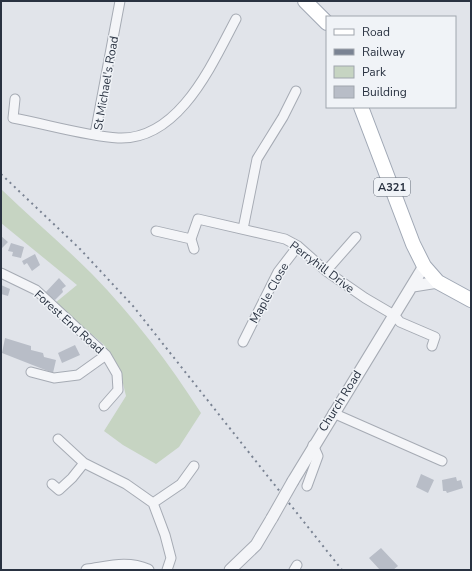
<svg xmlns="http://www.w3.org/2000/svg" width="472" height="571" font-family="'Nunito Sans',sans-serif">
  <style>
    .green { fill: #c6d4c2 }
    .building { fill: #b8bdc7 }
    .lines { fill: none; stroke-linecap: round; stroke-linejoin: round }
    .minor-casing { stroke: #a6abb4; stroke-width: 11 }
    .tertiary-casing { stroke: #a6abb4; stroke-width: 13 }
    .primary-casing { stroke: #a0a8b5; stroke-width: 16 }
    .minor { stroke: #f4f5f8; stroke-width: 9 }
    .tertiary { stroke: #f4f5f8; stroke-width: 11 }
    .primary { stroke: #fff; stroke-width: 14 }
    .rail { stroke: #7a8393; stroke-width: 2; stroke-dasharray: 2 4; stroke-linecap: butt }
    .tertiary-bridge-casing { stroke: #a6abb4; stroke-width: 13; stroke-linecap: butt }
    .tertiary-bridge { stroke: #f4f5f8; stroke-width: 11 }
    .labels { text-anchor: middle; stroke-width: 3; stroke-linejoin: round; paint-order: stroke }
    .shield { fill: #f0f3f7; stroke: #656c78; stroke-width: 1 }
    .shield-label { font-size: 11px; font-weight: bold; fill: #293241 }
    .street-label { font-size: 12px; fill: #293241; stroke: #f0f3f7 }
  </style>
  <rect width="100%" height="100%" fill="#e1e4ea"/>
  <path class="green" d="M1 189C31 218 63 245 92 274 133 316 169 363 201 413L179 447 156 464 123 445 104 431 126 396 119 367 103 344 55 303 77 285 1 223Z"/>
  <path class="building" d="M1 236 8 242 1 249Z
    M11 243 24 247 21 258 12 256 13 252 8 251Z
    M35 254 40 265 32 271 27 263 24 265 22 261Z
    M59 278 66 286 62 289 63 292 55 300 45 293Z
    M1 285 10 289 8 296 1 294Z
    M5 338 31 346V350L43 353 44 357 56 360 53 373 2 353Z
    M75 345 80 355 62 363 58 353Z
    M421 474 434 480 428 493 416 487Z
    M456 477 457 481 461 480 463 488 447 493 446 491H443L442 480Z
    M381 548 398 566 393 570H380L369 558Z"/>
  <g class="lines">
    <defs>
      <path id="minor" d="M15 99 13 118C46 124 86 136 118 138 179 141 212 64 236 19
        M95 134 120 1
        M243 229 257 159 283 117 296 91
        M156 231 191 239
        M194 249 191 239 198 219 285 239 298 246 326 271 365 298 394 315 400 322 435 337 432 346
        M326 271 356 237
        M1 273 36 290 106 355 117 374 118 390 104 406
        M243 342 278 272 298 246
        M31 372 54 378 78 375 106 355
        M333 413 442 461
        M58 439 84 463 126 484 153 503 165 535 171 558 167 570
        M52 484 59 490 72 478 84 463
        M307 486 318 456 313 445
        M153 503 181 484 194 466
        M294 570 297 565"/>
      <path id="tertiary" d="M413 286 438 282
        M293 481 424 266
        M87 570C109 567 127 561 148 570
        M230 570 256 545 272 518"/>
      <path id="primary" d="M305 1 327 23
        M361 107 413 244 424 266 438 282 471 300"/>
    </defs>
    <use href="#minor" class="minor-casing"/>
    <use href="#tertiary" class="tertiary-casing"/>
    <use href="#primary" class="primary-casing"/>
    <use href="#minor" class="minor"/>
    <use href="#tertiary" class="tertiary"/>
    <use href="#primary" class="primary"/>
    <path class="rail" d="M1 174 80 249 133 306 342 570"/>
    <defs>
      <path id="tertiary-bridge" d="M272 518 293 481"/>
    </defs>
    <use href="#tertiary-bridge" class="tertiary-bridge-casing"/>
    <use href="#tertiary-bridge" class="tertiary-bridge"/>
  </g>
  <g class="labels">
    <rect class="shield" x="374" y="178" width="36" height="18" rx="3"/>
    <g class="shield-label">
      <text x="392" y="191">A321</text>
    </g>
    <g class="street-label">
      <text transform="translate(106 83) rotate(-80)" y="4">St Michael's Road</text>
      <text transform="translate(322 267) rotate(37)" y="4">Perryhill Drive</text>
      <text transform="translate(269 293) rotate(-61)" y="4">Maple Close</text>
      <text transform="translate(69 322) rotate(42)" y="4">Forest End Road</text>
      <text transform="translate(340 401) rotate(-58)" y="4">Church Road</text>
    </g>
  </g>
  <rect width="472" height="571" fill="none" stroke="#293241" stroke-width="4"/>
  <rect x="326" y="16" width="130" height="92" fill="#f0f3f7" stroke="#a0a6ae"/>
  <rect x="334" y="29" width="20" height="6" fill="#ffffff" stroke="#a0a6ae"/>
  <text x="362" y="36" font-size="12" fill="#293241">Road</text>
  <rect x="334" y="49" width="20" height="6" fill="#7a8393" stroke="#a0a6ae"/>
  <text x="362" y="56" font-size="12" fill="#293241">Railway</text>
  <rect x="334" y="66" width="20" height="12" fill="#c6d4c2" stroke="#a0a6ae"/>
  <text x="362" y="76" font-size="12" fill="#293241">Park</text>
  <rect x="334" y="86" width="20" height="12" fill="#b8bdc7" stroke="#a0a6ae"/>
  <text x="362" y="96" font-size="12" fill="#293241">Building</text>
</svg>
